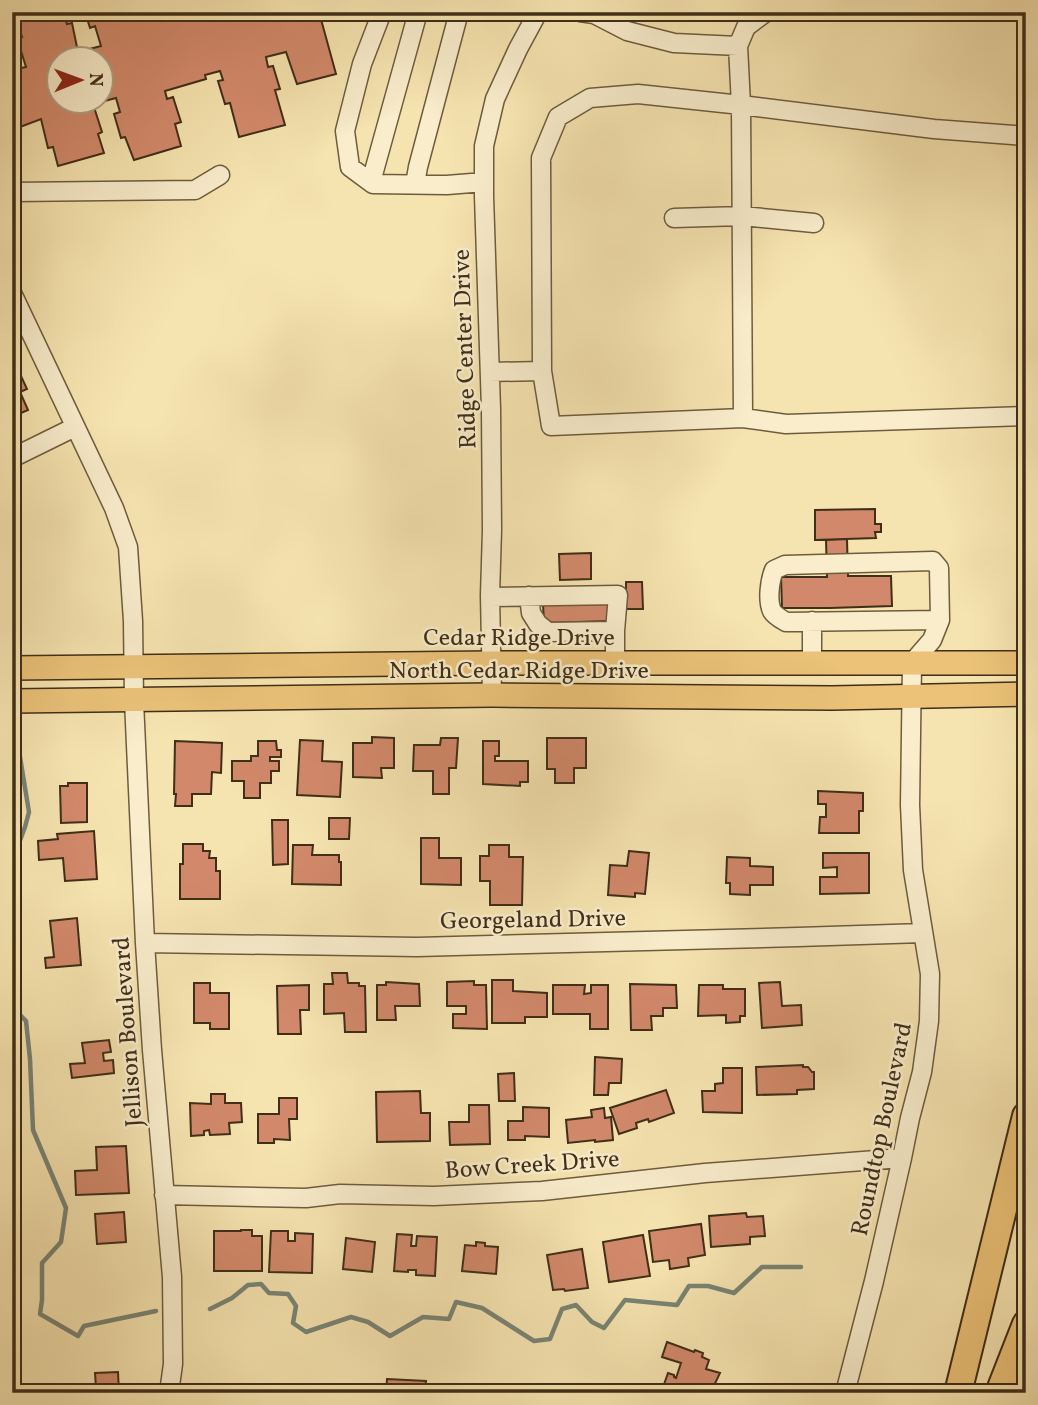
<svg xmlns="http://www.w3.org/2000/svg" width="1038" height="1405" font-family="Vollkorn,serif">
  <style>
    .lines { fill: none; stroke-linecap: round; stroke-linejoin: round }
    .stream { stroke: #788475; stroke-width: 4.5 }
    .building { fill: #d2896b; stroke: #3f2e18; stroke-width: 2; fill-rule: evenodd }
    .minor-casing { stroke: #6d5c3e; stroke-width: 21 }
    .major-casing { stroke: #3f2e18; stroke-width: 26 }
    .highway-casing { stroke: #3f2e18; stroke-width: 30 }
    .minor { stroke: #f9edcc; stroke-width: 18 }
    .major { stroke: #ebc278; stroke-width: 23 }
    .highway { stroke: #ebc278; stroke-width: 26 }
    .labels { text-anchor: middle; stroke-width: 5; stroke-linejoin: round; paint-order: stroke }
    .street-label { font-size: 24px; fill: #3f2e18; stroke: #f9edcc }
  </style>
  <rect width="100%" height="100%" fill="#f6e4b0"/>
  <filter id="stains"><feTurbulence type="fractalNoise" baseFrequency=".00286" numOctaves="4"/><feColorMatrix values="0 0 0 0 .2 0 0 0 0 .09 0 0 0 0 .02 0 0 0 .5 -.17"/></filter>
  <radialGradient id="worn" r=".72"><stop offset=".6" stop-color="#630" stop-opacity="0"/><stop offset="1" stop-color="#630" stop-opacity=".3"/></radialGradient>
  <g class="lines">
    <path class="stream" d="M12 877 19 843 25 827 29 812 19 751
      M12 1007 26 1021 30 1059 33 1130 66 1208 61 1242 42 1263V1300L40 1314 78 1336 84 1326 156 1311
      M210 1309 232 1298 248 1285 261 1284 269 1293 288 1294 296 1306 293 1323 306 1332 351 1317 368 1322 390 1336 423 1317 449 1319 456 1302 482 1308 534 1341 550 1339 562 1309 576 1305 592 1322 604 1328 625 1300 677 1305 689 1286H708L734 1293 762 1267H801"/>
  </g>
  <path class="building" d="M36 12H63L67 24 72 23 78 52 101 46 95 26 90 28 85 12H148L149 15 155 18 158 12H319L336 74 297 84 286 52 266 57 268 67 273 66 280 89 275 90 285 125 239 137 230 103 225 104 218 81 223 80 220 71 205 75 206 79 165 91 167 99 173 97 181 122 175 124 181 146 134 160 125 137 121 138 114 114 120 112 116 98 93 104 102 132 98 134 104 153 58 166 53 147 48 148 41 119 12 130V70L26 67 17 38 22 37 16 18ZM60 60H102V102H60Z
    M12 376 14 379 21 376 27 389 20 392 28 410 12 417Z
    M875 509V524H881V532H875L876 538 815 540V510Z
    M847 539 848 576H891L892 606 830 608H782L781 577H827L826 540Z
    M591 553V579L560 580 559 554Z
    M626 582H642L643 609H626Z
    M610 602 611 621 544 623 543 604Z
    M372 737 394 738V768H381L382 778 353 777V743H372Z
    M441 738H458L456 768H449V794H433V771H413L414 745H440Z
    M547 738H586V768H574V783H555V769H547Z
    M300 740 323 741 322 761 342 762 340 797 297 795Z
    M175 741 222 743 221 773 212 772 211 794H192V806H175L176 794H174Z
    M258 741H276L277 750H281V757H270V761H279V771H271V783H260V798H244V781H232V761H251V756H258Z
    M483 741H499V756H495V761H528V782H520V786L483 784Z
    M68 783H87V822L61 823 60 786H68Z
    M818 791 863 793V811H859V833H819L820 817H826V804H818Z
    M329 818H350L349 839H329Z
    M272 820H288V864L273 865Z
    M94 831 97 879 65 881 63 858 39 860 38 841 58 839 57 834Z
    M421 838H439V858H461V885L421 884Z
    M183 844H203V851H210L209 858H216V871H220V899H180V864H183Z
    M293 845H313L312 855H339V862H341V885L292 884Z
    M489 845H509V857H523L522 905H490V881H480V856H489Z
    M629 851 649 853 645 894 635 893V897L608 895 610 865 627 866Z
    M823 853H869V893L820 894V877H837V867L823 868Z
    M727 857 750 858V866L773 867V885H750V895L730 894V883H726Z
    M77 918 81 965 46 968 45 958 54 957 50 921Z
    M332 973H347L348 983H359V986H365L366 1032H345L344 1013 324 1014V984H333Z
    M492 980H513V991L547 993V1017H525V1023H492Z
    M474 981V985H486L487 1029 453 1028V1014H466V1006H447V982Z
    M386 982 419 984 420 1006H395L396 1020H377V985H386Z
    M780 982 782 1006 801 1005 802 1025 762 1028 759 983Z
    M194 983H210V993H229V1029H210V1023H194Z
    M630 984 676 985 677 1008H663V1016H651L652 1030H631Z
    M309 985V1010H300L301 1034H278L277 986Z
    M553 985H585L584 994 591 993V985H608V1029H590V1014H553Z
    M699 985H723V989H745V1016H740V1022L726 1023V1015L698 1016Z
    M109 1040 111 1052 103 1053 104 1061 113 1060 114 1073 72 1078 70 1064 85 1063 82 1043Z
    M595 1057 622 1059 621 1083H609L608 1095H594Z
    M803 1065V1067H808L812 1072H814V1089L797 1090V1094L757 1095 756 1067Z
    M723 1068H742V1113L703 1112 702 1091H715V1084L723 1083Z
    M514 1073 515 1101H499L498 1074Z
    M666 1090 674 1113 649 1122 648 1119 636 1123 637 1128 619 1134 610 1108Z
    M420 1091 421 1113H430V1141L377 1142 376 1092Z
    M211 1094H225V1103H241L242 1122 229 1123 230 1134 210 1135 209 1130 204 1131V1135L191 1136 190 1103 211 1104Z
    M279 1098H297V1119H289L290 1140 274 1139V1143H258V1114H279Z
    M469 1105H489L490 1144 450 1145 449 1122H469Z
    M523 1107 549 1108V1137L525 1136V1140H508V1121H523Z
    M604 1108 605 1118 611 1117 613 1140 595 1142V1140L568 1143 566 1120 592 1117 591 1110Z
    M126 1146 129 1193 76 1195 75 1171 97 1170 96 1147Z
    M124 1212 126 1242 97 1244 95 1214Z
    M746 1213 747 1217 763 1216 765 1236 750 1237V1244L711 1247 709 1216Z
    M701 1224 705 1255 688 1258 689 1266 670 1269 669 1260 653 1262 649 1231Z
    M241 1230H252V1236H262V1271H214V1231H241Z
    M271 1231H288V1241H295V1233L313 1234 312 1273 269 1272Z
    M397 1234 412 1235 411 1246H416L417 1236 437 1237 435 1276 416 1275V1270H408V1272L394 1271Z
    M643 1235 650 1276 609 1282 603 1242Z
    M346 1238 375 1242 372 1272 343 1269Z
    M476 1242 485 1243V1246L498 1247 496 1274 462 1271 465 1245 476 1246Z
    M582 1249 588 1288 565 1291 564 1289 553 1290 547 1255Z
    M667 1342 694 1352 695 1350 703 1353 702 1357 709 1360 706 1369 720 1373 711 1392 700 1388 698 1393H664L665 1392 662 1390 668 1373 674 1375V1377L676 1378 681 1363 662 1357Z
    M118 1372 119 1393H68V1390L96 1388 95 1373Z
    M387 1379 426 1381 425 1393H386Z
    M203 1391 255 1392V1393H203Z"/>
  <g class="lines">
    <defs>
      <path id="minor" d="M382 12 362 64 345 131 350 167 373 184 447 185 484 182
        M580 12 594 14 627 31 674 43 738 46
        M766 12 746 27 738 46 741 105 934 129 1026 136
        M371 182 418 12
        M415 184 418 167 459 12
        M12 192 195 190 220 175
        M674 218 742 216 814 223
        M12 293 114 508 128 547 133 621 134 701 145 943 152 1050 172 1277 173 1364 169 1393
        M490 372 542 371 551 426 743 418 741 105 638 94 590 98 558 117 541 158 542 371
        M743 418 786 424 1026 416
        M12 458 75 427
        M529 596 531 613 538 624 548 632 615 631V663
        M490 597 618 595 615 631
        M812 621V664
        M492 695 490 595 492 530 491 409 484 196V146L495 99 518 49 538 12
        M145 943 417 947 798 937 923 933
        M164 1195 306 1198 340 1194 434 1196 542 1191 705 1173 902 1158
        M845 1393 874 1281 902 1158 910 1118 922 1072 929 1021 930 974 913 870 910 805 912 663 932 640 940 620 939 568 933 561 785 565 774 570C770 580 767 600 772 611 775 616 781 619 786 622L940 620"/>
      <path id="major" d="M12 668 493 663H1026
        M12 701 492 695 832 698 1026 694"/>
      <path id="highway" d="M958 1393 1026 1116
        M999 1393 1026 1324"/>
    </defs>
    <use href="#minor" class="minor-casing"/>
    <use href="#major" class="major-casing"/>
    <use href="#highway" class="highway-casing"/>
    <use href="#minor" class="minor"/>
    <use href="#major" class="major"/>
    <use href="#highway" class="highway"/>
  </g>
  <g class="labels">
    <g class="street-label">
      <text transform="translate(464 349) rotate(-92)" y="8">Ridge Center Drive</text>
      <text x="519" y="645">Cedar Ridge Drive</text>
      <text x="519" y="678">North Cedar Ridge Drive</text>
      <text transform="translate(533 919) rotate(-1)" y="8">Georgeland Drive</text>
      <text transform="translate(127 1032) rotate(-94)" y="8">Jellison Boulevard</text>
      <text transform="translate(881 1129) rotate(-78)" y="8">Roundtop Boulevard</text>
      <text transform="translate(532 1164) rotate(-4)" y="8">Bow Creek Drive</text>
    </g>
  </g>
  <rect width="1038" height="1405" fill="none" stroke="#f6e4b0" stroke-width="42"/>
  <rect x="14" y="14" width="1010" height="1377" fill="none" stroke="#3f2e18" stroke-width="3.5"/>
  <rect x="21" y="21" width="996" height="1363" fill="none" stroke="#3f2e18" stroke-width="2"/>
  <g transform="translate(80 80) rotate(89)"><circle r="33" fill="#f9edcc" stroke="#afa184" stroke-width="2"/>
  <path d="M0-5L12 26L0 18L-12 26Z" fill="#8f2418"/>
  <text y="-10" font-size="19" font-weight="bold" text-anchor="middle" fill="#3f2e18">N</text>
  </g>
  <rect width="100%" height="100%" filter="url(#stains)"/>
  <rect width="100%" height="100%" fill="url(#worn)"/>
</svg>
